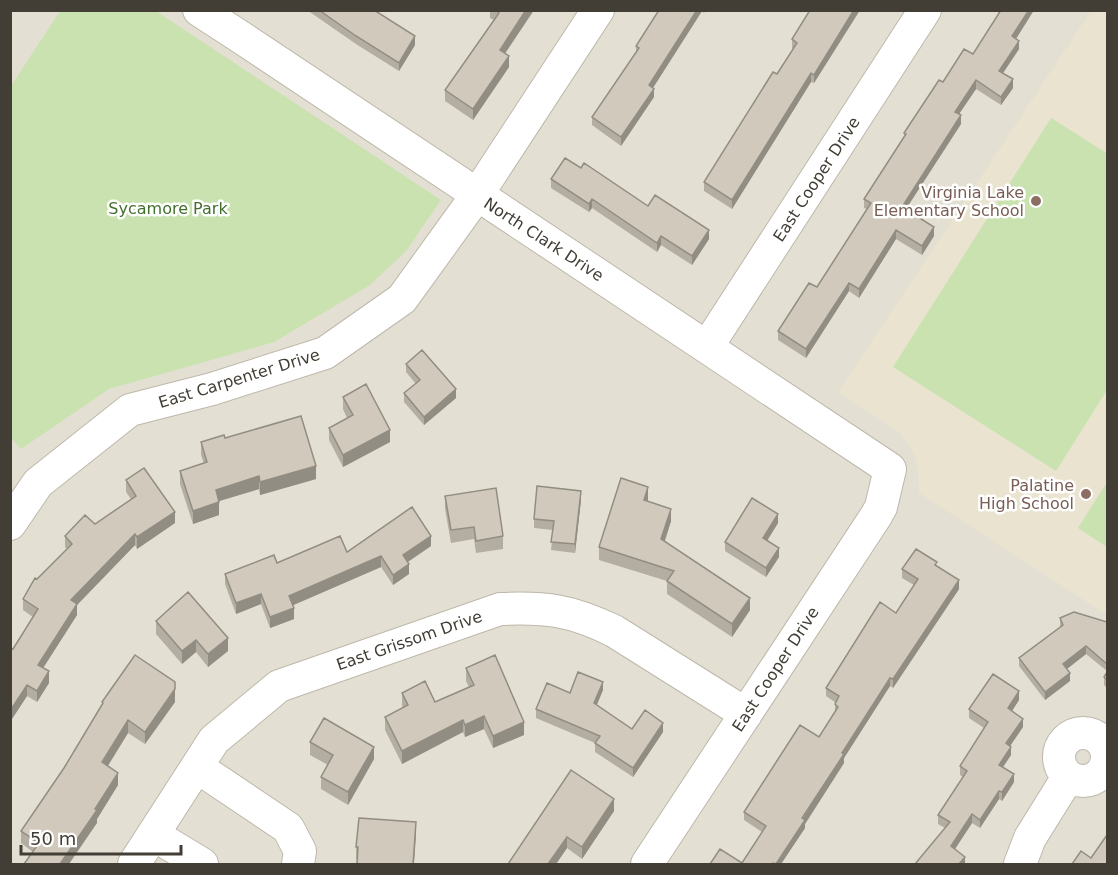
<svg xmlns="http://www.w3.org/2000/svg" width="1118" height="875" font-family="'DejaVu Sans',sans-serif">
  <style>
    .residential { fill: #e4dfd3 }
    .education { fill: #e9e3cf }
    .green { fill: #c9e2b0 }
    .lines { fill: none; stroke-linecap: round; stroke-linejoin: round }
    .minor-casing { stroke: #beb8ab; stroke-width: 34 }
    .minor { stroke: #fff; stroke-width: 32 }
    .wall { fill: #b4ada1 }
    .shaded-wall { fill: #928d83 }
    .building { fill: #d1c9bb; stroke: #928d83; stroke-width: 1.5 }
    .education-dot { fill: #8d6e63; stroke: #fff; stroke-width: 2 }
    .labels { text-anchor: middle; stroke-width: 5; stroke-linejoin: round; paint-order: stroke }
    .street-label { font-size: 16px; fill: #423e35; stroke: #fff }
    .education-label { font-size: 16px; fill: #785e54; stroke: #fff; text-anchor: end }
    .park-label { font-size: 16px; fill: #436f2d; stroke: #fff }
  </style>
  <rect width="100%" height="100%" fill="#f1ede4"/>
  <path class="residential" d="M10 11H1107V864H11Z"/>
  <path class="education" d="M1091 11H1107V615L919 493 918 469 914 455 907 442 899 432 838 392Z"/>
  <path class="green" d="M60 11H156L441 200 406 251 370 285 274 342 109 389 21 449 10 437 11 86Z
    M1051 118 1108 154 1107 390 1056 471 893 367Z
    M1107 482V547L1078 528Z"/>
  <g class="lines">
    <defs>
      <path id="minor" d="M199 10 239 36 890 469 881 507 876 516 647 864
        M707 347 925 10
        M10 524 38 483 130 410 212 389 325 353 402 299 477 195 598 10
        M1059 757a24 24 0 1 1 48 0a24 24 0 1 1-48 0Z
        M197 767 288 828 300 851 298 864
        M154 835 202 864
        M134 864 214 740 279 686 500 609C546 607 571 610 614 631L746 714
        M1020 864 1030 838 1068 777"/>
    </defs>
    <use href="#minor" class="minor-casing"/>
    <use href="#minor" class="minor"/>
  </g>
  <path class="wall" d="M307 10H374L415 45 399 71 356 44Z
    M490 10H534L505 53 509 67 473 120 445 101V90L494 20 490 18Z
    M659 10H706L704 13 702 11 653 88 654 97 621 146 592 125V117L636 53V46Z
    M810 10H860L814 83 811 82 732 209 704 191V182L793 49 792 48V39Z
    M996 10H1034L1016 39 1019 49 1003 73 1013 88 1001 105 976 89 959 114 961 124 906 209 934 236 922 255 896 239 859 298 849 291 806 358 778 340V331L817 287 867 209 864 208V199L904 136V133L943 82 973 54 999 13Z
    M551 179 648 206 709 239 692 265 661 245 657 252 592 208 589 212 551 188Z
    M406 364 456 398 424 425 404 402V393L416 384 406 372Z
    M343 397 390 442 343 467 329 440V428L347 418 343 409Z
    M225 438 316 479 260 495 259 489 219 501V515L193 524 180 484V471L204 464 201 455V442Z
    M126 480 175 523 137 549 135 545 77 605V615L43 668 49 683 37 702 27 696 10 722V648L13 649 33 617 23 610V599L37 579 67 549 65 547V536L95 524 131 499 126 492Z
    M445 496 503 536V549L476 553 474 539 451 543 445 509Z
    M648 499V501L671 521 665 541 750 610 732 637 667 594V581L599 560V547Z
    M581 500 575 553 551 550 553 530 534 528V519Z
    M778 523 767 541 779 557 766 577 725 551V542Z
    M431 546 408 562 409 574 393 585 381 567 293 605 294 619 270 628 261 604 236 614 225 584V574L277 563 347 552Z
    M937 566 959 589 893 688 890 686 844 758V763L805 824V828L781 864H710L742 863 762 832 744 820V812L819 737 835 713V704L836 703 826 696V688L896 613 914 585 902 578V569Z
    M1060 618 1107 622V671L1086 654 1067 669 1070 681 1045 700 1019 666V658L1060 627Z
    M156 621 228 651 208 667 196 652 182 664 156 634Z
    M466 668 524 735 493 748 484 729 465 737 463 732 402 764 385 730V717L403 708 402 705V693L435 702 469 687 466 681Z
    M1107 672V688L1104 685V677Z
    M175 689V702L145 744 128 733 108 766 118 785 97 819V823L33 852 21 843V831L64 768 102 705V702Z
    M603 690 597 705 632 729 663 732 633 777 595 752V743L536 718V709L570 693Z
    M1019 700 1012 711 1023 727 1010 746 1011 755 1003 767 1014 782 1002 801 999 799 980 828 972 823 955 849 965 864H915L945 828 938 824V815L963 777 960 775V766L984 728 969 718V709Z
    M310 742 374 759 348 805 321 789V777L328 765 310 755Z
    M571 770 614 811 582 859 567 848 556 864Z
    M416 835 357 859H356V847Z"/>
  <path class="shaded-wall" d="M526 10H534L500 61V50Z
    M697 10H702V11L649 94V85Z
    M854 10H860L814 83V75Z
    M1029 10H1034L1012 45V36Z
    M415 36V45L399 71V63Z
    M1019 41V49L999 79V71Z
    M509 56V67L473 120V109Z
    M811 73V82L732 209V200Z
    M1013 79V88L1001 105V97Z
    M976 80V89L955 120V112Z
    M654 89V97L621 146V137Z
    M961 115V124L902 215V207Z
    M592 199V208L589 212V204Z
    M934 227V236L922 255V246Z
    M709 230V239L692 265V256Z
    M896 230V239L859 298V289Z
    M661 236V245L657 252V243Z
    M849 283V291L806 358V349Z
    M456 389V398L424 425V417Z
    M390 430V442L343 467V455Z
    M316 466V479L260 495V482Z
    M259 476V489L216 502V490Z
    M648 487V499L644 512V500Z
    M581 491V500L575 553V544Z
    M219 502V515L193 524V511Z
    M671 509V521L661 552V539Z
    M175 512V523L137 549V537Z
    M778 514V523L763 547V538Z
    M135 534V545L77 605V615L38 676V665L71 600Z
    M431 536V546L403 565V555Z
    M779 548V557L766 577V568Z
    M381 556V567L289 607V596Z
    M409 564V574L393 585V575Z
    M959 580V589L893 688V679Z
    M261 594V604L236 614V603Z
    M750 598V610L732 637V624Z
    M294 608V619L270 628V617Z
    M228 638V651L208 667V654Z
    M196 640V652L182 664V651Z
    M1086 646V654L1063 672V664Z
    M49 671V683L37 702V691Z
    M1070 673V681L1045 700V692Z
    M890 678V686L844 758V763L805 824V828L781 864H776L842 753Z
    M603 682V690L594 711V703Z
    M27 685V696L10 722V711Z
    M175 689V702L145 744V732Z
    M1019 691V700L1008 717V708Z
    M484 716V729L465 737V725Z
    M1023 719V727L1006 752V743Z
    M128 720V733L102 775V762Z
    M463 720V732L402 764V751Z
    M524 722V735L493 748V736Z
    M663 723V732L633 777V768Z
    M374 747V759L348 805V792Z
    M1011 747V755L999 773V765Z
    M118 773V785L97 819V823L69 864H60Z
    M1014 774V782L1002 801V792Z
    M999 791V799L980 828V820Z
    M614 799V811L582 859V847Z
    M972 814V823L951 855V846Z
    M416 822V835L414 864H413Z
    M567 837V848L556 864H548Z
    M965 857V864H959Z"/>
  <path class="building" d="M319 10H374L415 36 399 63 356 36Z
    M496 10H526L500 50 509 56 473 109 445 90 499 13Z
    M659 10H697L649 85 654 89 621 137 592 117 639 48 636 46Z
    M810 10H854L814 75 811 73 732 200 704 182 773 72 777 74 797 43 792 39Z
    M1001 10H1029L1012 36 1019 41 999 71 1013 79 1001 97 976 80 955 112 961 115 902 207 934 227 922 246 896 230 859 289 849 283 806 349 778 331 809 283 817 287 871 203 864 199 906 134 904 133 939 80 943 82 964 49 973 54Z
    M565 158 581 168 584 163 648 206 655 195 709 230 692 256 661 236 657 243 592 199 589 204 551 179Z
    M422 350 456 389 424 417 404 393 420 380 406 364Z
    M366 384 390 430 343 455 329 428 353 415 343 397Z
    M301 416 316 466 260 482 259 476 216 490 219 502 193 511 180 471 207 462 201 442 224 435 225 438Z
    M144 468 175 512 137 537 135 534 71 600 77 604 38 665 49 671 37 691 27 685 10 711V648L13 649 38 609 23 599 35 578 37 579 72 544 65 536 85 515 95 524 136 496 126 480Z
    M621 478 648 487 644 500 671 509 661 539 750 598 732 624 667 581 674 571 599 547Z
    M537 486 581 491 575 544 551 542 554 521 534 519Z
    M496 488 503 536 476 541 474 527 451 530 445 496Z
    M752 498 778 514 763 538 779 548 766 568 725 542Z
    M412 507 431 536 403 555 409 564 393 575 381 556 289 596 294 608 270 617 261 594 236 603 225 574 274 555 277 563 340 536 347 552Z
    M916 549 937 562 935 565 959 580 893 679 890 678 842 753 844 754 802 818 805 820 776 864 773 863 772 864H710L720 849 742 863 766 826 744 812 800 725 819 737 838 707 835 704 839 696 826 688 880 602 896 613 918 579 902 569Z
    M188 592 228 638 208 654 196 640 182 651 156 621Z
    M1074 612 1107 622V664L1086 646 1063 664 1070 673 1045 692 1019 658 1063 625 1060 618Z
    M135 655 175 682V689L145 732 128 720 102 762 118 773 95 809 97 810 60 864H24L39 843 21 831 64 768 103 703 102 702Z
    M495 655 524 722 493 736 484 716 465 725 463 720 402 751 385 717 408 705 402 693 425 681 435 702 474 685 466 668Z
    M578 672 603 682 594 703 632 729 645 710 663 723 633 768 595 743 600 736 536 709 547 683 570 693Z
    M1107 672V680L1104 677Z
    M993 674 1019 691 1008 708 1023 719 1006 743 1011 747 999 765 1014 774 1002 792 999 791 980 820 972 814 951 846 965 857 959 864H915L950 822 938 815 967 771 960 766 988 722 969 709Z
    M324 718 374 747 348 792 321 777 333 755 310 742Z
    M571 770 614 799 582 847 567 837 548 864H508Z
    M359 818 416 822 413 864H357L358 847H356Z
    M1107 835V864H1072L1081 851 1091 858Z"/>
  <g class="education-dot">
    <circle cx="1036" cy="201" r="6"/>
    <circle cx="1086" cy="494" r="6"/>
  </g>
  <g class="labels">
    <g class="street-label">
      <text transform="translate(816 179) rotate(-57)" y="6">East Cooper Drive</text>
      <text transform="translate(544 239) rotate(33)" y="6">North Clark Drive</text>
      <text transform="translate(239 378) rotate(-17)" y="6">East Carpenter Drive</text>
      <text transform="translate(409 640) rotate(-19)" y="6">East Grissom Drive</text>
      <text transform="translate(775 669) rotate(-57)" y="6">East Cooper Drive</text>
    </g>
    <g class="education-label">
      <text x="1024" y="198">Virginia Lake<tspan x="1024" dy="18">Elementary School</tspan></text>
      <text x="1074" y="491">Palatine<tspan x="1074" dy="18">High School</tspan></text>
    </g>
    <g class="park-label">
      <text x="168" y="214">Sycamore Park</text>
    </g>
  </g>
  <rect width="1118" height="875" fill="none" stroke="#423e35" stroke-width="24"/>
  <path d="M21 845v9h160v-9" fill="none" stroke="#423e35" stroke-width="3"/>
  <text x="30" y="845" font-size="18" fill="#423e35" stroke="#ffffff" stroke-width="4.5" paint-order="stroke">50 m</text>
</svg>
